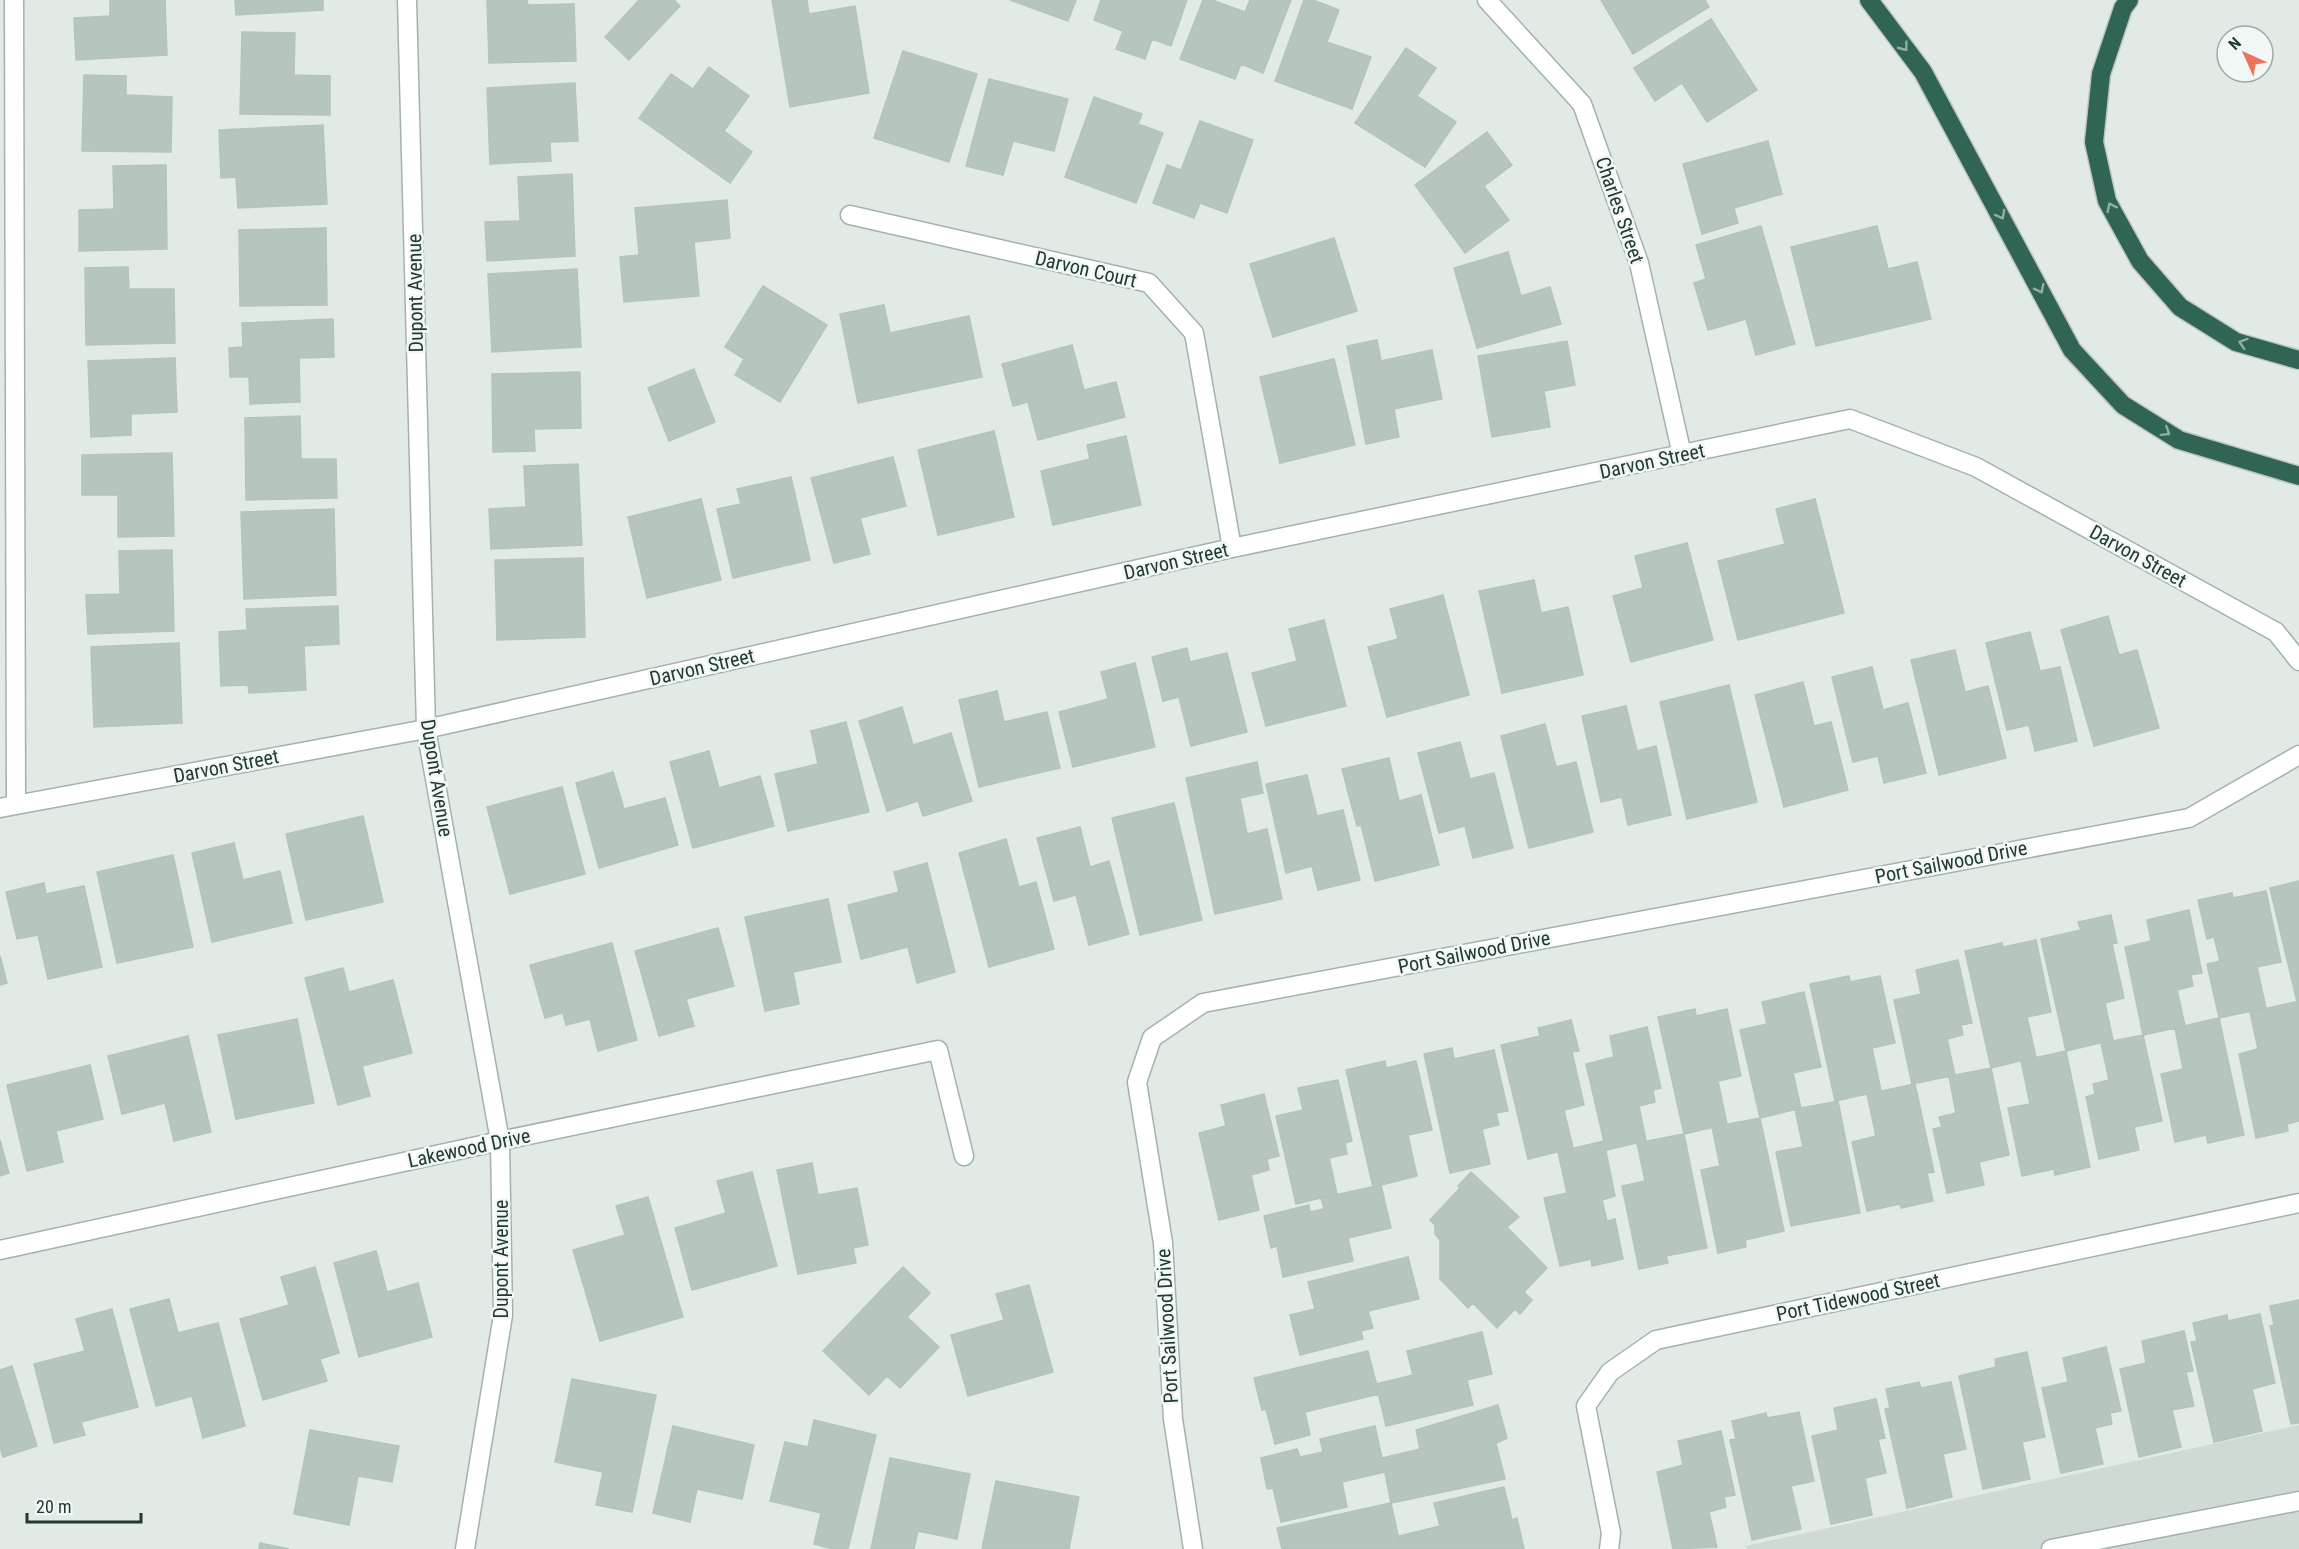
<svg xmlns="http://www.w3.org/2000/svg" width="2299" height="1549" font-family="'Roboto Condensed',sans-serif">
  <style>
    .built { fill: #cfdad4 }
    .building { fill: #b6c5be; stroke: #b4c4bc; stroke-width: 1.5 }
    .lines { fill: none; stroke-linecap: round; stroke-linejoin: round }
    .lane-casing { stroke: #a4b2ab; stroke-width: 21 }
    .street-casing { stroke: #a4b2ab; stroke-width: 21 }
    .highway-casing { stroke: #bdc4c1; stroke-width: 21 }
    .lane { stroke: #fff; stroke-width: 18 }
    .street { stroke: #fff; stroke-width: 18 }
    .highway { stroke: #306455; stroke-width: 18 }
    .oneway { stroke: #90aea4 }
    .labels { text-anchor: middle; stroke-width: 5; stroke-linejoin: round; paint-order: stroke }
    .street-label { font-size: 20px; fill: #223a31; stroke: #f1f7f4 }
  </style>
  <rect width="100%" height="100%" fill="#e1eae5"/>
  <path class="built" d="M2299 1425V1549H1747L1746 1546Z"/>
  <path class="building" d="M110 0H165L167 55 76 60 74 18 110 16Z
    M235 0H323V10L236 15Z
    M487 0H527L528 5 574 4 576 61 489 63Z
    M639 0H674L680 6 629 60 605 37Z
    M772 0H807L809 14 855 6 869 93 790 107Z
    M1010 0H1076L1068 21Z
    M1101 0H1187L1171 46 1152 39 1145 59 1116 49 1123 31 1094 20Z
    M1203 0H1212L1245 12 1250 0H1291L1263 73 1241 64 1235 79 1180 59Z
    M1304 0H1313L1339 10 1327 42 1371 57 1352 109 1275 81Z
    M1601 0H1705L1709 7 1633 54Z
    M1711 19 1757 90 1707 122 1682 83 1655 101 1634 68Z
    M242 32 295 33 294 75 330 76V115L240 114Z
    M1406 48 1436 68 1417 96 1456 122 1425 167 1355 123Z
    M903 51 977 74 949 162 874 138Z
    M709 67 749 96 724 131 752 152 730 183 639 118 671 74 693 89Z
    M84 75 126 76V95L172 97 171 152 82 151Z
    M989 79 1068 99 1054 151 1013 141 1003 175 966 166Z
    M575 83 578 141 550 142 551 161 490 164 487 88Z
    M1094 97 1142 114 1138 124 1163 133 1136 203 1065 177Z
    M1200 121 1253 140 1227 213 1200 203 1194 218 1153 203 1167 165 1181 170Z
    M323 125 327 204 238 208 236 177 221 178 219 130Z
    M1487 132 1512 165 1484 186 1509 220 1465 253 1415 185Z
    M1768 141 1782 194 1734 208 1738 223 1702 234 1683 164Z
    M166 165 167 249 79 251V210L114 209 113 166Z
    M572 174 575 256 487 261 485 222 520 221 518 177Z
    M727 200 730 238 694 242 699 296 624 302 620 257 639 255 635 208Z
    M1761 226 1795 344 1756 355 1746 319 1708 330 1694 283 1706 279 1696 245Z
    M1877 226 1888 269 1917 262 1931 319 1816 346 1791 247Z
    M326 228 327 305 240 306 239 230Z
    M1334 238 1357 311 1273 337 1250 264Z
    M1508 252 1521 296 1550 287 1561 324 1477 348 1454 268Z
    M128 267 129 289H174L175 343 86 345 85 268Z
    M577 269 581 347 492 352 488 274Z
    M763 286 827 325 780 402 735 375 744 359 725 347Z
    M884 305 890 333 969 316 982 377 858 403 840 314Z
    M333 319 334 357 299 358 300 402 250 404 249 377H230L229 348 243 347 242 323Z
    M1377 340 1381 361 1432 350 1442 399 1394 409 1399 437 1366 444 1347 346Z
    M1567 341 1575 385 1544 391 1550 427 1492 437 1478 356Z
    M1072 345 1084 390 1116 382 1125 417 1038 440 1028 402 1013 406 1002 364Z
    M175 358 177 412 131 414V435L91 437 88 361Z
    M1334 359 1355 445 1280 463 1260 377Z
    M694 369 715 422 669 441 648 388Z
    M580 372 581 428 534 429 535 451 493 452 492 374Z
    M300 416 301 459H336L337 498 246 500 245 418Z
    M994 431 1014 517 938 535 918 450Z
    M1126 436 1141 505 1053 525 1041 471 1090 459 1087 445Z
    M172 453 174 536 118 537V495H82V455Z
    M893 457 906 506 860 518 870 554 834 563 811 478Z
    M578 464 582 545 491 549 489 509 526 507 524 466Z
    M791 477 810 560 733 578 717 509 741 504 737 489Z
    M701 499 721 580 647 598 628 517Z
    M1815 499 1844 613 1738 640 1718 561 1785 544 1776 509Z
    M334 509 336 595 244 599 241 512Z
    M1687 543 1713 640 1631 662 1613 596 1643 588 1635 556Z
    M172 550 174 631 88 634 86 595 120 594 119 551Z
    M583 558 585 637 497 640 495 560Z
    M1534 580 1541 613 1568 607 1583 675 1502 693 1479 591Z
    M1443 595 1469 695 1387 717 1368 647 1398 639 1390 609Z
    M338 606 339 644 304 646 306 690 249 693 248 685 221 686 219 632 247 630 246 609Z
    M2108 616 2119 655 2137 650 2159 728 2094 746 2061 630Z
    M1324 620 1346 706 1266 726 1252 673 1297 661 1289 629Z
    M2030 632 2040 671 2060 667 2077 741 2035 751 2029 725 2007 730 1986 643Z
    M179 643 182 723 94 727 91 647Z
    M1187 648 1190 662 1227 653 1247 732 1191 746 1179 697 1163 701 1152 657Z
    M1955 650 1965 692 1988 686 2006 758 1939 775 1911 660Z
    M1135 663 1155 747 1073 767 1059 712 1108 699 1101 672Z
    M1872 667 1883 710 1908 703 1926 773 1884 783 1878 756 1853 762 1832 677Z
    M1803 682 1814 726 1831 722 1848 790 1784 807 1755 695Z
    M1729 685 1757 802 1687 819 1660 702Z
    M997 691 1004 722 1047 712 1060 768 979 787 959 700Z
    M1626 706 1637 751 1656 746 1671 815 1628 825 1622 797 1601 802 1582 716Z
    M902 707 913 745 951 733 972 801 923 816 918 801 887 811 859 721Z
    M846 722 869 812 788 831 775 774 818 764 811 731Z
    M1545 724 1556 767 1576 762 1593 832 1529 848 1501 736Z
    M1460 742 1470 779 1494 773 1513 848 1473 858 1465 826 1439 833 1418 753Z
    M709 751 719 788 760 776 774 826 693 848 670 762Z
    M1389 758 1399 801 1421 795 1439 865 1375 881 1361 825 1357 826 1342 769Z
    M1257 762 1263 793 1240 798 1247 834 1267 829 1282 899 1215 914 1186 778Z
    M613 772 624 809 665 798 678 845 599 868 576 783Z
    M1307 775 1317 816 1343 810 1360 880 1318 890 1312 866 1286 873 1266 784Z
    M562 787 585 874 510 894 487 807Z
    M1174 803 1202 920 1140 935 1112 818Z
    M363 816 383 902 306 920 286 834Z
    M1080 827 1090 867 1109 861 1129 934 1089 945 1076 895 1054 901 1037 838Z
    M1006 839 1019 887 1036 882 1054 949 989 967 959 853Z
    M234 843 243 880 280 871 292 923 212 942 192 853Z
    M173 855 193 947 117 963 97 872Z
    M927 863 955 972 917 983 908 947 861 959 848 905 899 892 894 872Z
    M2299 881V1001L2297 1002 2270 888Z
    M44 883 46 894 84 886 102 967 48 979 38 935 17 939 6 892Z
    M2266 891 2281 962 2257 967 2266 1008 2219 1018 2207 964 2220 961 2214 937 2207 939 2198 900 2232 893 2233 898Z
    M828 899 841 962 793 972 799 1004 765 1011 745 917Z
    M2189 910 2202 973 2191 975 2193 986 2177 990 2185 1026 2143 1035 2125 947 2151 941 2147 920Z
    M2111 915 2117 943 2112 944 2124 998 2105 1003 2113 1040 2066 1051 2041 939 2081 930 2078 922Z
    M718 928 734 986 686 999 694 1026 659 1036 635 951Z
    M2036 940 2051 1012 2027 1017 2036 1057 1991 1068 1965 951 2002 943 2003 947Z
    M612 943 637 1040 598 1051 590 1019 566 1025 563 1013 545 1018 530 965Z
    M0 956 7 983 0 985Z
    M1958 960 1972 1023 1961 1025 1963 1035 1947 1039 1955 1075 1912 1084 1894 1000 1921 994 1916 970Z
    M343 968 349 992 393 980 412 1053 362 1066 370 1096 338 1105 305 978Z
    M1849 976 1850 982 1880 976 1895 1043 1872 1048 1881 1091 1835 1101 1810 984Z
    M1804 992 1821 1067 1793 1073 1801 1108 1760 1118 1740 1030 1767 1024 1762 1002Z
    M2299 1001V1121L2287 1124 2288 1131 2256 1138 2239 1054 2258 1049 2250 1012Z
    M1695 1009 1696 1016 1727 1009 1741 1076 1718 1081 1727 1124 1684 1134 1658 1017Z
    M2219 1018 2244 1135 2208 1143 2206 1135 2175 1142 2161 1074 2183 1069 2175 1028Z
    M297 1019 314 1103 236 1119 218 1035Z
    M1571 1020 1579 1051 1572 1052 1584 1105 1564 1110 1573 1148 1528 1159 1501 1045 1540 1036 1538 1028Z
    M1647 1027 1661 1088 1653 1090 1655 1102 1639 1106 1646 1141 1606 1150 1586 1064 1614 1057 1610 1036Z
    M2143 1035 2162 1121 2134 1127 2139 1150 2099 1159 2086 1097 2095 1094 2093 1084 2109 1080 2101 1043Z
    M188 1036 211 1132 174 1141 165 1103 122 1114 108 1056Z
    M1452 1048 1454 1059 1494 1050 1508 1111 1496 1113 1499 1125 1482 1129 1490 1164 1450 1173 1424 1054Z
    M2066 1051 2090 1167 2055 1175 2054 1169 2022 1176 2008 1108 2030 1104 2021 1061Z
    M1385 1061 1386 1068 1416 1061 1432 1130 1408 1135 1417 1176 1373 1187 1346 1070Z
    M90 1065 103 1119 56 1131 63 1162 27 1171 7 1085Z
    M1991 1068 2009 1155 1979 1162 1984 1185 1947 1193 1933 1129 1942 1127 1939 1117 1956 1113 1949 1076Z
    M1338 1080 1352 1141 1345 1143 1347 1154 1329 1158 1337 1194 1296 1204 1276 1116 1303 1110 1298 1088Z
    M1915 1084 1934 1172 1927 1173 1933 1201 1901 1208 1900 1204 1867 1211 1852 1142 1876 1136 1867 1094Z
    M1264 1094 1279 1156 1267 1159 1269 1170 1251 1175 1259 1210 1219 1220 1199 1133 1226 1126 1221 1105Z
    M1838 1101 1860 1213 1791 1226 1776 1152 1803 1147 1795 1109Z
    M1760 1118 1784 1231 1745 1240 1746 1247 1718 1253 1701 1170 1720 1166 1712 1127Z
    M1684 1134 1707 1248 1666 1256 1668 1263 1639 1269 1622 1186 1645 1181 1637 1143Z
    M0 1140 9 1173 0 1176Z
    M1604 1141 1615 1196 1602 1200 1607 1221 1615 1219 1623 1259 1592 1266 1591 1259 1560 1266 1544 1198 1567 1193 1558 1152Z
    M812 1163 818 1195 857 1188 868 1245 853 1248 856 1263 798 1274 777 1170Z
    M752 1172 777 1266 692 1290 675 1228 726 1213 717 1181Z
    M1471 1172 1519 1217 1507 1227 1547 1268 1524 1292 1532 1300 1520 1314 1515 1309 1497 1328 1473 1303 1468 1308 1440 1279V1240L1435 1234V1225L1430 1220 1460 1188 1458 1186Z
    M1381 1185 1391 1228 1348 1238 1353 1261 1283 1277 1277 1246 1271 1248 1264 1216 1309 1205 1310 1212 1324 1209 1321 1198Z
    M648 1197 683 1317 600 1341 573 1250 625 1235 616 1206Z
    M376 1251 387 1292 418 1283 432 1337 359 1357 334 1263Z
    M1408 1257 1419 1299 1368 1311 1373 1328 1361 1331 1363 1339 1300 1355 1290 1315 1315 1309 1308 1282Z
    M315 1267 339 1353 320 1359 327 1381 263 1400 240 1319 289 1305 281 1277Z
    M903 1267 930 1293 907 1317 939 1347 900 1388 887 1376 869 1395 823 1351Z
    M1029 1285 1053 1372 968 1396 951 1335 1004 1320 996 1294Z
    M169 1299 178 1333 218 1323 245 1426 203 1438 192 1396 156 1406 130 1309Z
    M2299 1300V1423L2291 1424 2270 1326 2274 1325 2270 1306Z
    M112 1309 138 1407 81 1422 85 1435 54 1443 34 1364 85 1351 76 1319Z
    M2260 1314 2275 1383 2252 1389 2262 1431 2214 1442 2191 1342 2197 1341 2193 1323 2227 1315 2228 1321Z
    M2184 1331 2193 1371 2186 1372 2194 1406 2172 1410 2181 1447 2139 1457 2120 1369 2146 1363 2142 1341Z
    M1482 1332 1492 1374 1467 1380 1473 1405 1386 1426 1376 1384 1413 1375 1407 1351Z
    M2106 1347 2121 1411 2110 1413 2112 1424 2095 1428 2103 1464 2061 1473 2042 1388 2068 1382 2063 1358Z
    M1368 1351 1379 1394 1305 1412 1310 1435 1275 1444 1266 1409 1262 1410 1254 1378Z
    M2027 1352 2045 1437 2022 1442 2030 1479 1983 1489 1959 1376 1996 1367 1995 1359Z
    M12 1366 37 1446 3 1457 0 1447V1370Z
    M572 1379 656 1395 632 1512 596 1505 603 1472 555 1462Z
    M1919 1382 1921 1388 1951 1382 1966 1449 1943 1454 1952 1497 1907 1508 1885 1409 1890 1408 1886 1389Z
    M1876 1399 1885 1438 1878 1439 1886 1473 1865 1478 1872 1515 1831 1524 1812 1436 1838 1430 1834 1408Z
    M1498 1405 1507 1438 1496 1443 1505 1479 1391 1503 1382 1458 1420 1449 1416 1430Z
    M1799 1412 1814 1481 1791 1486 1801 1529 1752 1540 1730 1440 1736 1439 1732 1421 1766 1413 1767 1418Z
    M814 1420 876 1435 848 1549H833L814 1544 821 1513 770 1501 785 1442 808 1447Z
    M673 1426 754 1445 742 1499 697 1489 690 1522 653 1513Z
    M1375 1426 1385 1472 1342 1482 1347 1507 1281 1522 1273 1488 1267 1489 1261 1458 1297 1449 1300 1457 1323 1452 1320 1439Z
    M310 1430 399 1446 392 1482 358 1476 349 1525 294 1514Z
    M1721 1431 1735 1495 1724 1497 1726 1507 1709 1512 1717 1547 1673 1549 1657 1472 1683 1465 1678 1441Z
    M890 1458 970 1474 957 1539 918 1531 914 1549H871Z
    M996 1481 1079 1497 1069 1549H982Z
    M1504 1487 1512 1520 1517 1518 1524 1549H1401L1399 1536 1440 1526 1434 1503Z
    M1391 1503 1401 1549H1282L1277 1528Z
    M260 1543 289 1549H259Z"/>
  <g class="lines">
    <defs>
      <path id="lane" d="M2051 1549 2299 1501"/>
      <path id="street" d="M14 0 16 805
        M407 0 426 729 500 1141 503 1315 465 1549
        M1487 0 1582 104 1639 263 1682 455
        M850 215 1149 283 1194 333 1232 548
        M0 808 426 729 1232 548 1850 419 1976 467 2276 632 2299 661
        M0 1250 500 1141 938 1050 964 1156
        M1193 1549 1173 1419 1163 1243 1137 1082 1152 1038 1203 1003 2189 818 2299 755
        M1609 1549 1611 1533 1586 1406 1610 1372 1656 1340 2299 1203"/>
      <path id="highway" d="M1869 0 1923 72 2072 350 2123 405 2179 440 2299 476
        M2129 0 2123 8 2101 74 2094 142 2107 201 2140 261 2180 307 2236 342 2299 360"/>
    </defs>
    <use href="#lane" class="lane-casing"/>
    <use href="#street" class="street-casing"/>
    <use href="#highway" class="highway-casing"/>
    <use href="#lane" class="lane"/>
    <use href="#street" class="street"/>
    <use href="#highway" class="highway"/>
  </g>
  <defs><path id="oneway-chevron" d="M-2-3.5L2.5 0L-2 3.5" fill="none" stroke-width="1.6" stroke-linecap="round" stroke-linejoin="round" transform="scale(1.5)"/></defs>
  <g class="oneway">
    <use href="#oneway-chevron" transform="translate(1904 47) rotate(53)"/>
    <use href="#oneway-chevron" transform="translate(2111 207) rotate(-117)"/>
    <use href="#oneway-chevron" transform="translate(2001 215) rotate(61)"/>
    <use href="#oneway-chevron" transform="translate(2040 289) rotate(63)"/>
    <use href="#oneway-chevron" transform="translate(2243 343) rotate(-162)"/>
    <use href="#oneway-chevron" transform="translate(2166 432) rotate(32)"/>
  </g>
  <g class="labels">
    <g class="street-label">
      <text transform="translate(1620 210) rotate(71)" y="7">Charles Street</text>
      <text transform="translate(1086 269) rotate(13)" y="7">Darvon Court</text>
      <text transform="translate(415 293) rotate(-91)" y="7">Dupont Avenue</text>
      <text transform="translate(1652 461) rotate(-12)" y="7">Darvon Street</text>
      <text transform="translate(2138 556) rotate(29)" y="7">Darvon Street</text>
      <text transform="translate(1176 561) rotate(-13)" y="7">Darvon Street</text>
      <text transform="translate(702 667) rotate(-13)" y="7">Darvon Street</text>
      <text transform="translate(226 766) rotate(-11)" y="7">Darvon Street</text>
      <text transform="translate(437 778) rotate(81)" y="7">Dupont Avenue</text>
      <text transform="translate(1951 862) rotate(-11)" y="7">Port Sailwood Drive</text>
      <text transform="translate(1474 952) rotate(-11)" y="7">Port Sailwood Drive</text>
      <text transform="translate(469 1148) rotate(-12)" y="7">Lakewood Drive</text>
      <text transform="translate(501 1259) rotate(-90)" y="7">Dupont Avenue</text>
      <text transform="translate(1858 1297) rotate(-12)" y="7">Port Tidewood Street</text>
      <text transform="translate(1167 1326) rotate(-93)" y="7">Port Sailwood Drive</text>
    </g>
  </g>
  <g transform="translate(2245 54) rotate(315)"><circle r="28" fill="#f1f7f4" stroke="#9eaba6" stroke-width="1.5"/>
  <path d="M0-4.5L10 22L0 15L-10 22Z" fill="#e97561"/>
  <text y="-9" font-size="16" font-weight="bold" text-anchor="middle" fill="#223a31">N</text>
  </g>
  <path d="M27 1513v9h114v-9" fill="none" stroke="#223a31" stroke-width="3"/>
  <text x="36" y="1513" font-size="18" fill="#223a31" stroke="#f1f7f4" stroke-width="4.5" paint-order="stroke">20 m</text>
</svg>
